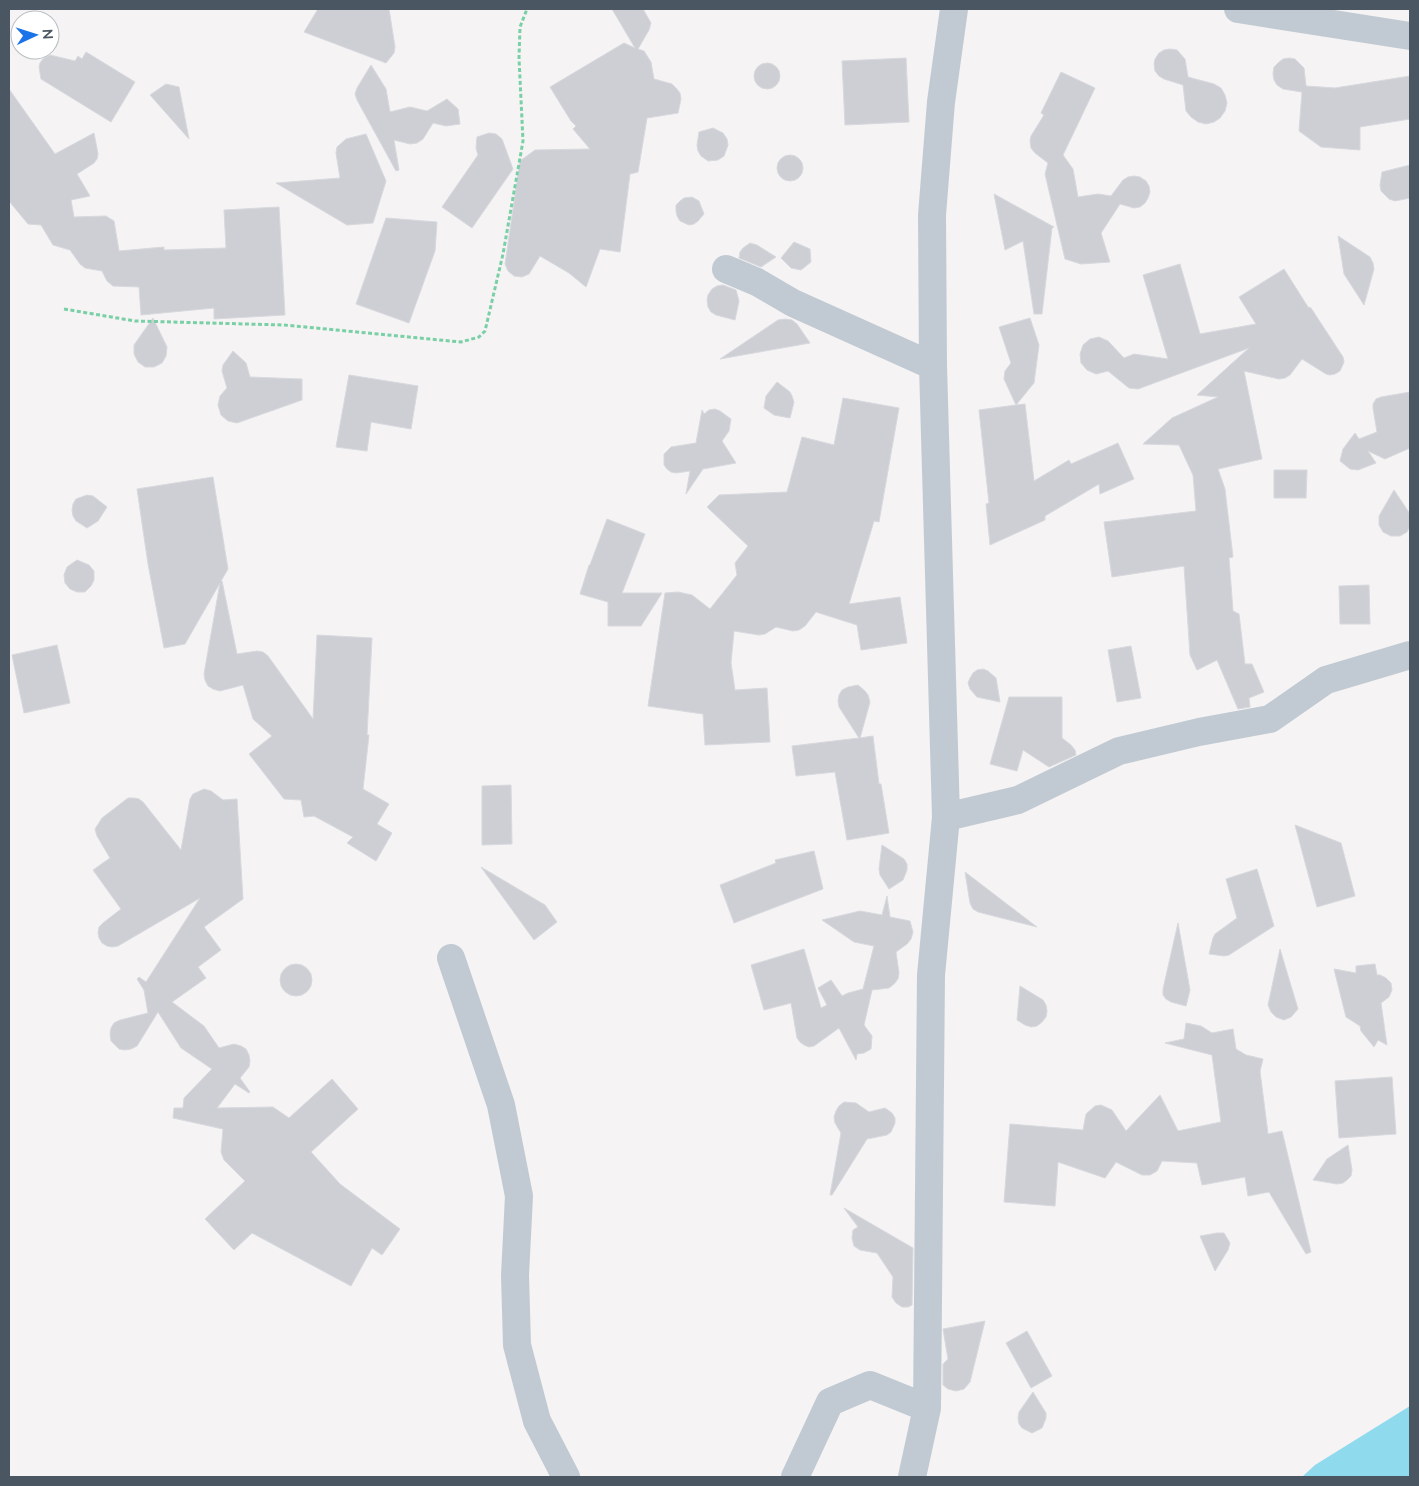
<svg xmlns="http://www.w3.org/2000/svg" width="1419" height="1486" font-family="'Nunito Sans',sans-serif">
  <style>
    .water { fill: #90daee }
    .building { fill: #cdcfd5; stroke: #d7d9de }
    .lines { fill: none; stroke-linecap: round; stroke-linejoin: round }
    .path { stroke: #7ad0a6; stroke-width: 3; stroke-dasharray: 4 2.5; stroke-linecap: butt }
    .minor { stroke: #c1cad2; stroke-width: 28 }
  </style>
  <rect width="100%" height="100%" fill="#f5f3f3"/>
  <path class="water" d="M1410 1406V1477H1302L1315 1465Z"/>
  <path class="building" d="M318 9H389L395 47 394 53 386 63 304 32Z
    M612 9H643L651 23 649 30 638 49 644 51 651 62 654 79 672 84 676 88 680 93 681 99 678 113 647 118 638 172 630 174 620 252 600 249 586 287 569 273 540 256 529 274 522 277 514 276 508 271 505 264 520 161 535 150 590 149 573 129 576 126 571 121 550 87 624 43 635 48Z
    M1170 49 1177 50 1185 59 1188 77 1214 84 1221 88 1225 95 1227 103 1225 111 1220 118 1214 122 1206 124 1198 122 1191 117 1186 111 1183 85 1164 79 1159 76 1155 71 1154 64 1155 59 1159 53 1164 50Z
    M86 52 135 82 111 122 41 79 39 67 40 63 43 59 50 55 75 61 78 56 82 59Z
    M906 58 909 122 845 125 842 61Z
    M1289 58 1295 59 1304 68 1306 86 1335 88 1410 76V119L1360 127V150L1321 147 1299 131 1302 92 1283 89 1277 85 1274 80 1273 74 1274 67 1278 63 1283 59Z
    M754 76a13 13 0 1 1 26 0a13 13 0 1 1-26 0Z
    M371 65 386 89 390 112 410 107 427 111 447 99 458 109 460 124 446 126 433 123 423 139 417 143 410 144 394 140 399 170 396 171 357 100 355 94 357 88Z
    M1061 72 1095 88 1063 155 1073 169 1078 197 1098 194 1111 196 1123 180 1128 177 1134 176 1140 177 1146 181 1149 186 1150 192 1148 198 1145 203 1140 207 1134 208 1120 204 1101 233 1110 262 1081 264 1065 259 1045 174 1048 163 1035 153 1031 148 1030 141 1031 136 1044 115 1041 113Z
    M166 84 179 87 189 139 150 95Z
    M9 89 55 154 94 133 98 154 97 159 94 163 77 174 90 196 71 200 74 217 106 216 114 221 119 251 164 247V250L226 248 224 210 279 207 285 315 214 319V308L141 315 139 287 113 286 107 281 102 271 85 268 80 264 70 250 53 245 41 225 28 224 9 201Z
    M713 128 723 133 727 139 728 145 724 156 718 160 708 161 701 156 698 151 697 145 699 132Z
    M489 133 496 134 502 139 513 169 472 228 442 207 478 155 476 148 477 137Z
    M366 134 386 181 373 223 347 225 276 183 340 178 336 153 337 147 346 139Z
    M777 168a13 13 0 1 1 26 0a13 13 0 1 1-26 0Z
    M1410 165V198L1395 201 1389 199 1381 191 1380 185 1382 172Z
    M994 194 1054 227 1052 228 1042 314H1034L1023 241 1005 250Z
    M692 197 699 201 704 214 698 221 694 224 689 225 680 221 677 216 676 211V205L680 201 684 198Z
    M386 218 437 222 435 251 409 323 356 304Z
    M1338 236 1370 257 1373 263 1374 269 1364 305 1344 274Z
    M794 242 810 249 811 262 801 270 791 268 781 258Z
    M750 243 757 245 776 257 761 267 739 258 740 252 743 248Z
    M1180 264 1200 334 1256 324 1239 297 1284 269 1308 307 1311 308 1343 357 1344 362 1340 371 1335 374 1330 375 1326 374 1302 359 1290 375 1285 378 1279 379 1244 371 1262 459 1218 469 1225 489 1233 557 1229 558 1233 611 1239 614 1245 664H1252L1264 692 1249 698 1250 707 1238 709 1217 660 1197 670 1190 655 1184 566 1112 577 1104 522 1196 511 1193 475 1179 445 1143 444 1172 418 1218 397 1197 395 1249 348 1138 389 1129 388 1108 371 1096 374 1087 370 1081 363 1080 354 1083 345 1090 339 1099 337 1108 341 1124 358 1134 354 1168 359 1143 275Z
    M723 285 736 290 739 301 735 320 716 315 711 312 708 307 707 300 708 295 712 289 717 286Z
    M153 318 167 347 166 356 162 363 154 367H145L138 362 134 354V345Z
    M1030 318 1039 345 1034 383 1016 405 1025 404 1034 481 1069 460 1071 464 1118 443 1134 479 1100 494 1099 484 1045 516V520L990 545 986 504 989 503 979 410 1016 405 1004 379 1005 371 1011 363 999 327Z
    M785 319 792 320 797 324 810 343 720 359 778 320Z
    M233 351 246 363 250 377 302 379V400L237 423 228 421 221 415 218 405 220 396 227 388 222 371 223 365Z
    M349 375 418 386 411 429 371 422 367 451 336 447Z
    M777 382 790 392 792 396 794 402 790 418 774 415 764 408 766 396Z
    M1410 392V448L1385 459 1368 451 1376 463 1358 470 1350 469 1340 461 1343 449 1355 433 1359 439 1377 432 1373 408V404L1376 399 1381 397Z
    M843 398 899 408 879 522 874 521 849 604 900 597 907 643 861 650 857 625 816 612 805 626 799 630 793 631 776 627 765 634 759 635 734 631 731 663 735 690 767 688 770 742 705 745 703 714 648 706 665 593 678 592 692 595 710 609 737 575 735 563 748 546 707 507 719 495 787 492 802 437 834 445Z
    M715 409 720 411 731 419 729 431 722 441 736 463 703 469 686 494 690 471 676 473 671 472 667 469 664 465V454L671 447 696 443 702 410 704 414 709 410Z
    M1274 470H1307L1306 498H1274Z
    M213 477 228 569 221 581H222L237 654 257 651 263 652 268 656 313 719 317 635 372 638 367 735H369L363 789 389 804 377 824 392 833 376 861 347 843 353 837 314 816 304 817 301 800 284 799 249 754 272 736 253 719 243 685 220 691 213 689 208 686 205 680 204 674 220 583 185 644 164 648 148 564 137 489Z
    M1394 490 1410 514V526L1407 532 1400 536H1391L1383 532 1379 525V516Z
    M87 495 93 496 107 507 98 521 87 528 76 521 73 516 72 510 73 504 76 499Z
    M607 519 645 534 622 593H662L641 626H608V602L580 594 589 565H590Z
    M77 560 89 565 94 571V580L91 586 85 592H77L70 589 65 583 64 575 67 567Z
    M1369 585 1370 624H1340L1339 586Z
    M57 645 70 703 24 713 12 655Z
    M1131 646 1141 698 1117 702 1108 650Z
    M983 669 988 671 996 678 1000 702 977 697 970 689 968 683 970 678 973 673 977 670Z
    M858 685 865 691 868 695 870 702 860 738 873 736 879 784H881L889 833 847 840 835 772 796 776 792 746 859 738 839 707 838 701 839 695 842 690 848 687Z
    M1009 697H1062V738L1071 745 1075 750 1076 755 1049 767 1023 750 1017 771 990 764Z
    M511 785 512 844 482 845V786Z
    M204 789 211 791 223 800 237 799 243 899 204 927 221 950 198 967 206 978 172 1002 204 1026 219 1048 234 1044 241 1046 246 1049 249 1055 250 1061 249 1067 240 1078 250 1092 249 1093 235 1084 217 1108 273 1107 289 1118 332 1079 358 1109 311 1152 340 1184 400 1229 382 1255 372 1248 351 1286 252 1233 234 1250 205 1219 245 1181 224 1160 221 1152 223 1129 173 1118 174 1108H183L184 1098 212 1069 181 1048 158 1012 137 1046 131 1049 125 1050 119 1049 111 1041 110 1034 111 1028 114 1023 120 1020 148 1013 144 990 137 979 139 977 146 982 200 898 118 946 112 947 107 946 102 943 99 938 98 933 99 927 103 923 121 909 93 870 110 858 97 836 95 829 102 818 128 798H134L139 799 143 802 181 850 190 799 193 794Z
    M1295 825 1341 843 1355 896 1317 907Z
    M882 845 904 859 907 864V870L903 880 889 889 880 875 879 869Z
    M814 851 823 889 734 923 720 885 776 863 775 860Z
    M481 867 545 905 557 922 534 940Z
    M1257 869 1274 926 1229 955 1224 956 1209 954 1213 938 1215 934 1237 918 1226 879Z
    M965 872 1037 927 978 912 973 909 970 903Z
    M887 896 890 917 910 921 913 932 911 939 907 944 896 952 899 973 898 979 894 984 889 988 872 990 864 1025 872 1036 871 1049 864 1053 857 1054 856 1060 839 1028 814 1046 809 1047 804 1045 800 1042 797 1038 791 1003 764 1010 751 965 804 949 821 1008 827 1005 818 988 831 980 842 996 848 993 863 989 874 946 854 942 822 920 860 911 882 915Z
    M1178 923 1190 990 1186 1006 1171 1002 1166 999 1163 995V989Z
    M1280 949 1298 1009 1291 1017 1284 1020 1276 1017 1271 1012 1268 1005Z
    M1375 964 1377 975H1380L1386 978 1391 983 1392 990 1389 997 1381 1003 1387 1045 1378 1040 1374 1047 1361 1031 1360 1026 1346 1017 1334 969 1356 973V966Z
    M280 980a16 16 0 1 1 32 0a16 16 0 1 1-32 0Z
    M1020 986 1043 1000 1046 1005 1047 1011 1046 1017 1042 1022 1037 1026 1031 1027 1025 1025 1017 1020Z
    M1186 1023 1201 1026 1212 1033 1233 1029 1236 1049 1246 1055 1263 1059 1260 1071 1268 1134 1282 1131 1311 1252 1306 1254 1269 1192 1248 1196 1245 1177 1202 1185 1197 1163 1162 1161 1157 1171 1150 1175H1142L1116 1162 1105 1178 1058 1162 1055 1206 1004 1202 1010 1124 1083 1130 1086 1114 1095 1106 1101 1105 1112 1110 1126 1131 1160 1095 1178 1131 1221 1122 1212 1055 1165 1043 1184 1039Z
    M1392 1077 1396 1134 1339 1138 1335 1081Z
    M844 1102 856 1103 869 1112 885 1108 892 1113 895 1118V1123L891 1132 887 1135 867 1139 832 1195H830L841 1133 835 1123 834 1117 836 1111 839 1106Z
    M1348 1145 1352 1170 1351 1176 1347 1180 1343 1183 1337 1184 1313 1180 1327 1159Z
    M844 1208 913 1248 912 1305 908 1307H902L896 1303 892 1297 893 1277 877 1253 860 1250 854 1246 852 1238 853 1230 858 1227Z
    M1217 1233H1224L1230 1243 1228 1250 1215 1271 1200 1236Z
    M985 1321 970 1382 964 1389 956 1391 948 1389 943 1385V1364L948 1359 943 1329Z
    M1027 1331 1052 1376 1031 1388 1006 1343Z
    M1033 1392 1046 1413V1418L1042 1428 1032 1433 1022 1428 1019 1424 1018 1418 1019 1412Z"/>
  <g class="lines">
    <path class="path" d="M64 309 135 321 284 325 461 342 479 337 485 331 503 254 523 141 519 58 520 27 527 9"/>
    <path class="minor" d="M1238 9 1410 36
      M726 269 757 282 793 303 933 366
      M946 817 1018 800 1119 751 1199 732 1270 719 1326 680 1410 655
      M451 958 501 1105 519 1196 515 1275 517 1345 537 1421 566 1477
      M795 1477 830 1402 870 1385 927 1408 931 975 946 817 933 366 932 215 941 102 954 9
      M912 1477 927 1408"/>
  </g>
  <rect width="1419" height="1486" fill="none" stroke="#4a5661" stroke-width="20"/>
  <g transform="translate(35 35) rotate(86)"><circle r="24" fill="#ffffff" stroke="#b7bbc0"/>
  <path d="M0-4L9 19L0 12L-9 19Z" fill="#1a73e8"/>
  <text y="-8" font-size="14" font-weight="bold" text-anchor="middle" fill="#4a5661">N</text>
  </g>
</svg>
